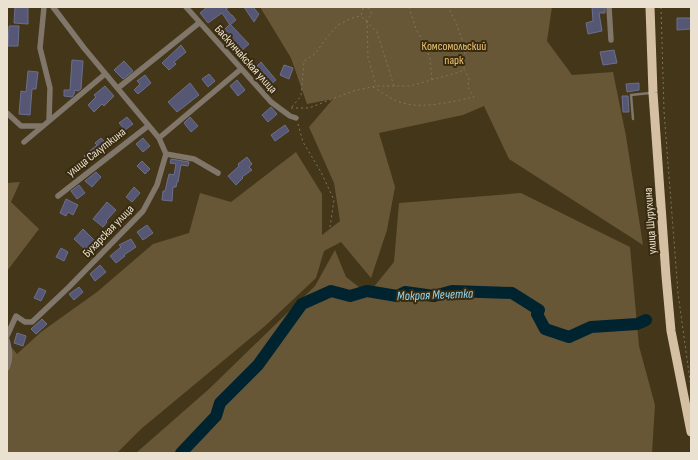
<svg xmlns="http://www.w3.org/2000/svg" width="698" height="460" font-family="'Sofia Sans Condensed',sans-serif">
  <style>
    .green { fill: #675737 }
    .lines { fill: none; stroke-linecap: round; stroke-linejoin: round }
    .river { stroke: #002330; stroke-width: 12 }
    .building { fill: #555775; stroke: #6c6f8d }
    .path { stroke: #81755c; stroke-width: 1; stroke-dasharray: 2 3; stroke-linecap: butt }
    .service { stroke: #80766a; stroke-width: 2.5 }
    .minor { stroke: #80766a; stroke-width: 5.5 }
    .trunk { stroke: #d5c0a4; stroke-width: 9 }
    .labels { text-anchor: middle; stroke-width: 4; stroke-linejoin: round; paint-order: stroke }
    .park-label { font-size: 12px; fill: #ebc374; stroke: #392b0f }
    .street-label { font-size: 12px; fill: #eae1d1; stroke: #392b0f }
    .water-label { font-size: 13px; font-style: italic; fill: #8fd9f9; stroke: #392b0f }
  </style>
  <rect width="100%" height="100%" fill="#443619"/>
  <path class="green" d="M260 7H552L547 41 572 75 613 72 626 136 643 245 509 159 484 106 463 115 379 133 395 187 387 230 371 278 341 242 324 251 316 278 265 326 141 429 117 453H7V342L17 354 41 332 97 292 153 244 189 233 200 193 231 202 296 152 322 194V235L340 221 334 183 309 127 333 99 307 104 291 58Z
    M20 182 11 202 39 229 7 271V183Z
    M521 193 630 247 639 346 655 405 652 453H136L209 389 315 286 335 250 346 277 368 294 394 262 399 203Z"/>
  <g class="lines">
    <path class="river" d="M181 453 216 416 220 403 258 365 302 304 331 291 350 296 367 291 397 296 405 292 434 296 452 291 512 293 539 310 537 314 545 329 569 337 591 327 637 324 646 320"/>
  </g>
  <path class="building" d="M15 7H28V24L14 23Z
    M207 7H229L226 9 231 15H232L236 20 230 25 222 13 208 23 200 13Z
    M244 7H253L259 14 254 22Z
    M592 7H605V13H599L602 31 588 34 586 23 593 21Z
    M677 18H691V29L677 30Z
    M230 24 249 44 239 53 229 41 227 42 220 34Z
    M9 26H19L18 46H8Z
    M181 45 186 52 174 62 176 64 169 70 162 63Z
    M614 50 617 63 603 65 600 52Z
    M72 60 83 61 81 89 78 91 75 90 74 94 72 97 64 96V90H70Z
    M124 61 133 71 123 79 114 70Z
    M261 62 276 80 270 85 255 68Z
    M284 65 293 68 289 79 280 75Z
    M28 71 38 72 36 89H32L30 115 19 114 21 91 26 92Z
    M209 74 215 81 208 87 202 79Z
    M145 75 151 83 138 94 134 90 140 84 137 81Z
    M237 80 245 90 238 96 230 86Z
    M190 83 199 95 177 112 168 102Z
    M639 83V90L627 92 626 84Z
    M105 86 114 96 104 106 102 104 94 112 88 105 96 97 94 95Z
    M622 96H628L629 112H623Z
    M271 107 277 114 268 122 262 115Z
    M127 117 133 124 125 130 119 123Z
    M190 117 198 126 191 132 184 123Z
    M285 125 289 131 275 141 271 135Z
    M101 138 108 145 89 161 84 156 97 145 95 143Z
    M143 138 150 146 143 152 136 144Z
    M247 157 252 164 249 167 252 170 242 177 243 178 236 185 228 176 239 166 238 164Z
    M171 159 189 162 188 166 181 165 178 182H177L176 187H173L172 201 162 200 163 191H165L169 174 174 175 176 164 170 163Z
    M142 161 150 169 145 174 137 166Z
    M96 172 101 177 92 187 85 181Z
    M79 185 85 193 77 199 71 191Z
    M134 187 140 193 132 202 126 197Z
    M66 199 78 205 73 215 68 212 66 216 60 213Z
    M107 202 116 210 106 221 107 222 103 227 93 219Z
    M147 225 153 233 143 240 137 232Z
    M83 229 96 242 87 251 74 239Z
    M131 239 136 247 124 255 125 256 116 263 110 256 121 247 119 245Z
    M61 248 68 252 64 261 56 257Z
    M100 265 106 272 95 281 90 274Z
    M79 287 83 292 74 300 69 294Z
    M39 288 46 291 41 301 34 298Z
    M42 319 47 324 36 334 31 329Z
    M17 333 26 336 23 346 14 343Z"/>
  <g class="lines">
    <path class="path" d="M363 7V8H369
      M409 7 416 29 425 45 430 59 432 80
      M661 7 664 111 678 293 691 388
      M363 8 361 16 366 21 372 14 369 8 370 7
      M366 21 377 32 394 86
      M367 21 368 58 376 85
      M373 87C380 91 387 96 394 100 419 111 449 102 474 97L468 87 469 78 464 70
      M292 107 301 96 304 61 315 54 327 37 338 25 352 18 361 16
      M291 108H309L353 91 376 86H410L456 73 464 70 465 48 457 25 448 7
      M298 124 303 142 321 172 334 200 330 227"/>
    <path class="service" d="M633 119 631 95 650 93"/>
    <path class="minor" d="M44 7 40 48 50 88 49 121
      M186 7 271 102 290 116 296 118
      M609 7 611 40
      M118 88 199 23
      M7 113 21 126H43
      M159 138 241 69
      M24 142 105 74
      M166 154 194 159 218 173
      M58 196 148 126
      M7 336 16 316 25 322H32L69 287 143 211 157 185 166 154 159 138 84 48 53 7
      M7 340C10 351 11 358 7 368"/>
    <path class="trunk" d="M650 7 653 93 666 276 671 331 691 432"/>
  </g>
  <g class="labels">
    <g class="park-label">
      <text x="454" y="50">Комсомольский<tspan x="454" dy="14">парк</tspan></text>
    </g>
    <g class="street-label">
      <text transform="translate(246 59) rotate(48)" y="4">Баскунчакская улица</text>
      <text transform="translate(96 152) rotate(-38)" y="4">улица Салуткина</text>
      <text transform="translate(650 221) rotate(-94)" y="4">улица Шурухина</text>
      <text transform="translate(108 231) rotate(-46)" y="4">Бухарская улица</text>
    </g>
    <g class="water-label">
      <text transform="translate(435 294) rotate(-2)" y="5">Мокрая Мечетка</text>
    </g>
  </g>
  <rect width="698" height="460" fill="none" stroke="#eae1d1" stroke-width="16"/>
</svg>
